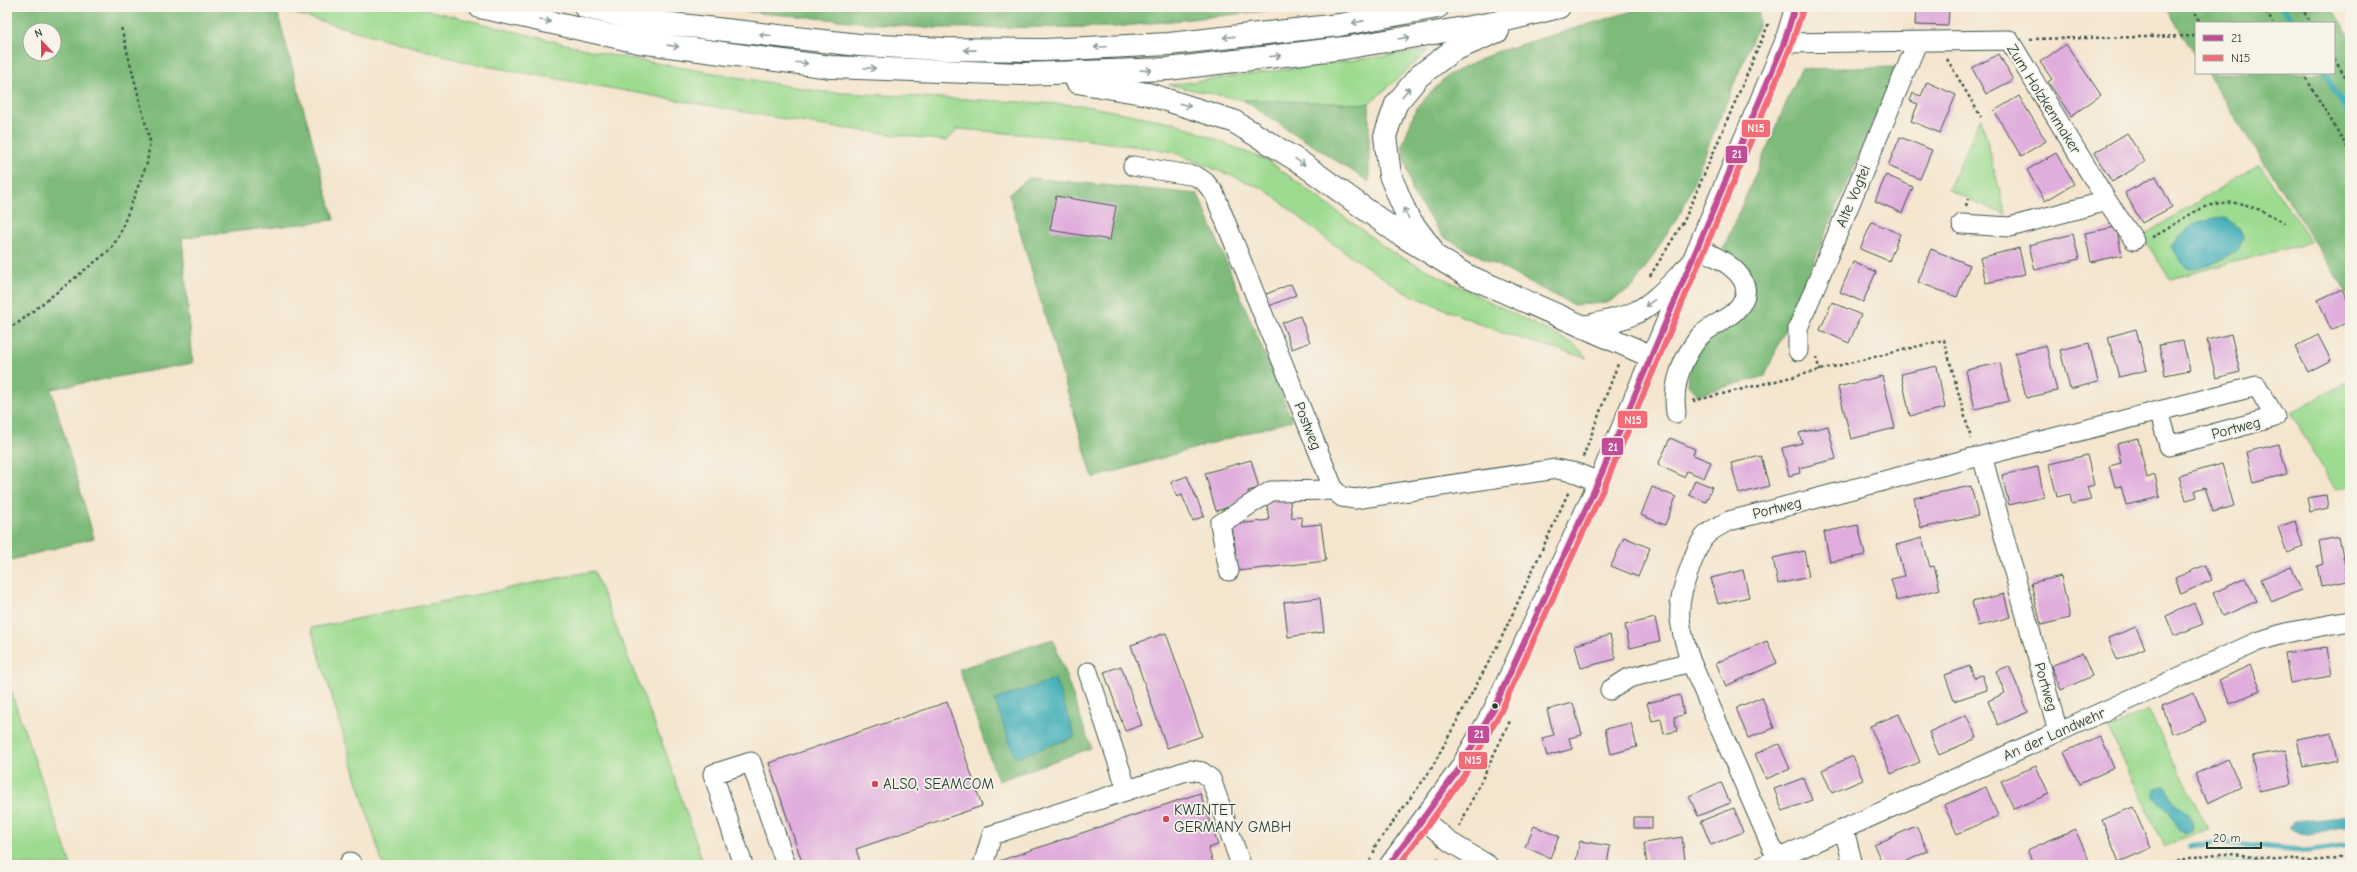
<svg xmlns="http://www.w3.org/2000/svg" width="2357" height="872" font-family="'Comic Neue',sans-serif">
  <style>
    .green { fill: #9ddb90; stroke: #5e8c62 }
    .forest { fill: #7ebb7a; stroke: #4e7c57; fill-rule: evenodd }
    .water { fill: #3dadb8; stroke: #2e7576 }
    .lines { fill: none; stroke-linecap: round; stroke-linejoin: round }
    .stream { stroke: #3dadb8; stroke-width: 5.5 }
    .building { fill: #e0addd }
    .minor-casing { stroke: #3f564b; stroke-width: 21 }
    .highway-casing { stroke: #3f564b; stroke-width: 24 }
    .path { stroke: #3f564b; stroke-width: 2.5; stroke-dasharray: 3 3; stroke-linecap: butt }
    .minor { stroke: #fff; stroke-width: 19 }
    .highway { stroke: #fff; stroke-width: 22 }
    .bus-1-casing { stroke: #f7f3e8; stroke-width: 9 }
    .bus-2-casing { stroke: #f7f3e8; stroke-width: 9 }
    .bus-1 { stroke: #c24d97; stroke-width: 6 }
    .bus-2 { stroke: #f46b78; stroke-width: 6 }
    .oneway { stroke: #8f9e9a }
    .bus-dot { fill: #1f3d34; stroke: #f7f3e8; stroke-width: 1.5 }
    .poi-dot { fill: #d1495b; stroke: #f7f3e8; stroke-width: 1.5 }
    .labels { text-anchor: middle; stroke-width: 3.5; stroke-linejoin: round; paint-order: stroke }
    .street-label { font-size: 15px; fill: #1f3d34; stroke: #f7f3e8 }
    .poi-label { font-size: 15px; fill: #1f3d34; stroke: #f7f3e8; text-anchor: start }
    .line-badge { stroke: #f7f3e8; stroke-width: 1.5 }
    .badge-label { font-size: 11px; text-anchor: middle; font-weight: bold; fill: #fff }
  </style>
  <rect width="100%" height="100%" fill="#f7f3e8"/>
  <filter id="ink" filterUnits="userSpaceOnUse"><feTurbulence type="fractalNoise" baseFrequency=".025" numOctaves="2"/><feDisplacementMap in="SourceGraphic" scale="8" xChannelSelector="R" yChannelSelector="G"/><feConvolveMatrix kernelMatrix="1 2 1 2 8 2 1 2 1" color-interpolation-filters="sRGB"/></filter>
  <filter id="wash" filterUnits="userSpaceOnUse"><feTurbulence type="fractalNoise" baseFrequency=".012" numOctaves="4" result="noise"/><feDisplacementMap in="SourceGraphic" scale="16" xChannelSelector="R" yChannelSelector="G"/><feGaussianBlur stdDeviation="0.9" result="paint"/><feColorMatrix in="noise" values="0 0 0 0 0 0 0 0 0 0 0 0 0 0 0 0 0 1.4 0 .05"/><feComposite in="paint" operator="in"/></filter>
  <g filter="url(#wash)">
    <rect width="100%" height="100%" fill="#f4e5ce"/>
    <path class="green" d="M271 7H415L610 55 823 92 1081 105 1176 123 1270 162 1393 253 1574 344 1587 358 1505 334 1404 292 1329 241 1266 190 1170 151 1081 139 958 129 947 141 817 125 474 64Z
      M1429 50 1369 104 1243 100 1169 85Z
      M1981 117 2006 215 1948 190Z
      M2259 164 2311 242 2170 279 2142 236Z
      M2350 380V486L2335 489 2291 413Z
      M594 571 667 756 704 865H383L311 628Z
      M7 680 71 865H7Z
      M2148 710 2208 829 2164 847 2109 729Z
      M2225 860 2272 865H2205Z"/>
    <path class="forest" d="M7 7H264L277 11 334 220 182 238 193 363 51 389 94 538 7 561ZM30 30H54V54H30Z
      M718 7H1303L1115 27 925 28 751 12Z
      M1646 7H1759V23L1682 210 1633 287 1607 303 1573 305 1443 237 1413 194 1402 146 1416 108 1448 75 1496 52Z
      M2165 7H2331L2350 37V298L2207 73H2334V23H2196V56Z
      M1897 67 1765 376 1697 395 1688 385C1689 374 1690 363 1696 353 1712 330 1754 323 1754 291 1754 270 1739 261 1723 249L1801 69Z
      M1243 100 1369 104V182Z
      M1029 178 1198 194 1292 420 1093 478 1009 194Z
      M1053 639 1091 748 998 781 959 669Z"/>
    <path class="water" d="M2226 217 2240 229 2243 238C2242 240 2241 244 2240 246 2234 256 2201 271 2190 269 2181 268 2176 252 2172 245 2190 225 2199 218 2226 217Z
      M1055 679 1075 737 1015 758 995 700Z
      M2163 787 2167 788 2177 806 2187 812 2193 820 2192 830 2185 834C2174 826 2175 819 2168 810 2163 804 2158 802 2154 796L2155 790Z
      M2350 816V827C2329 825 2309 843 2290 828L2294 822Z"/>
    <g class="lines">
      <path class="stream" d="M2283 7 2293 23
        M2324 73 2350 116
        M2190 847 2222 842 2308 851 2350 845"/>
    </g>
    <g id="blocks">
      <path class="building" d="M1916 8 1949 9 1948 26 1915 25Z
        M2066 44 2101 95 2071 116 2048 82 2052 79 2040 62Z
        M1999 54 2013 80 1986 94 1972 68Z
        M1927 82 1956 95 1940 133 1911 121 1918 104 1910 101 1913 93 1921 96Z
        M2019 96 2046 141 2021 156 1994 111Z
        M2127 133 2145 162 2112 182 2094 153Z
        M1900 137 1932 150 1920 179 1888 166Z
        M2056 153 2074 184 2045 201 2027 170Z
        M1886 175 1913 187 1902 213 1875 201Z
        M2156 176 2172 207 2142 223 2125 193Z
        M1056 196 1116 206 1110 240 1050 230Z
        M1872 222 1900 234 1889 261 1860 249Z
        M2116 227 2122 255 2091 262 2085 233Z
        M2073 234 2079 259 2035 270 2029 245Z
        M2019 248 2025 274 1986 283 1980 258Z
        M1931 249 1970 265 1957 297 1918 282Z
        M1853 262 1876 272 1863 302 1840 292Z
        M1291 284 1296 295 1264 308 1259 297Z
        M2342 289 2350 306V321L2331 330 2318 300Z
        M1832 302 1861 315 1849 343 1820 330Z
        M1300 316 1310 342 1292 349 1282 323Z
        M2136 329 2147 370 2119 377 2108 337Z
        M2231 334 2240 372 2216 378 2207 340Z
        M2318 335 2331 360 2308 372 2295 347Z
        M2183 341 2190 370 2165 375 2159 345Z
        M2089 343 2098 382 2070 389 2060 350Z
        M2046 345 2057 391 2026 398 2015 353Z
        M2000 363 2009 401 1975 409 1966 370Z
        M1937 366 1945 408 1910 416 1901 374Z
        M1882 376 1895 428 1851 439 1838 387Z
        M1828 426 1836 459 1799 468 1800 473 1789 476 1782 448 1802 443 1799 433Z
        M1670 438 1695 449 1693 455 1711 462 1704 478 1687 471 1684 477 1658 465Z
        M2138 439 2147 478 2155 475 2160 497 2126 505 2121 486 2115 487 2109 466 2121 463 2117 444Z
        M2279 444 2287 474 2253 483 2246 452Z
        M2087 455 2094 485 2087 487 2091 500 2072 504 2070 494 2057 497 2049 464Z
        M1761 456 1769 486 1739 494 1731 463Z
        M1251 460 1259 488 1248 491 1250 500 1216 511 1205 473Z
        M2222 464 2234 506 2213 512 2205 487 2195 490 2197 497 2186 500 2179 476Z
        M2038 467 2044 497 2009 505 2002 475Z
        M1187 476 1204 516 1193 521 1182 495 1177 497 1171 482Z
        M1695 480 1712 487 1706 502 1689 495Z
        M1971 486 1978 516 1921 528 1914 498Z
        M1652 487 1676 497 1665 525 1641 515Z
        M1289 494 1292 518 1301 517 1302 526 1321 524 1326 561 1238 571 1232 525 1269 520 1266 496Z
        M2326 495 2328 508 2310 512 2307 498Z
        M2295 521 2303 547 2287 553 2278 527Z
        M1858 525 1865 555 1830 562 1824 532Z
        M1624 537 1650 548 1638 577 1611 566Z
        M2339 537 2348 581 2321 586 2317 566 2323 564 2319 541Z
        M1922 538 1930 567 1934 566 1940 589 1897 601 1891 579 1904 576 1896 545Z
        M1804 551 1809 577 1778 584 1773 558Z
        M2205 565 2212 580 2181 594 2175 578Z
        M2291 566 2301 590 2271 602 2261 579Z
        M1743 570 1749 597 1718 604 1711 578Z
        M2061 576 2070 618 2041 625 2031 583Z
        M2246 578 2257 601 2223 616 2213 593Z
        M2004 594 2010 617 1978 626 1972 602Z
        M1320 598 1324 632 1288 637 1284 602Z
        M2194 603 2203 624 2174 636 2166 616Z
        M1655 618 1660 641 1630 648 1625 625Z
        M2136 627 2145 648 2117 660 2108 638Z
        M1166 633 1202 736 1167 748 1131 645Z
        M1610 635 1616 659 1581 668 1575 645Z
        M1767 641 1777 663 1726 686 1716 663Z
        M2327 647 2331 676 2290 683 2285 653Z
        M2082 653 2092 676 2061 690 2051 666Z
        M2250 665 2261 690 2230 704 2219 680Z
        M1121 666 1142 725 1125 731 1104 672Z
        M1970 666 1974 678 1982 675 1987 690 1954 701 1945 675Z
        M2009 666 2028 712 1998 725 1988 701 2005 693 1996 671Z
        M2194 693 2206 721 2173 734 2162 706Z
        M1680 695 1684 715 1674 717 1677 731 1664 734 1661 719 1652 721 1647 703Z
        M1762 697 1774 728 1748 738 1736 708Z
        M947 702 982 806 856 849 861 865H803L769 763Z
        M1573 703 1582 735 1569 738 1572 749 1547 756 1542 738 1554 735 1547 710Z
        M1899 714 1920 762 1891 774 1870 726Z
        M1966 715 1977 738 1939 755 1929 732Z
        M1631 723 1637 747 1611 754 1605 729Z
        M2332 732 2338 760 2303 767 2297 739Z
        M2100 736 2114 768 2079 784 2064 752Z
        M1779 744 1790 769 1766 779 1755 754Z
        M2286 750 2292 784 2259 791 2252 756Z
        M1853 756 1863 780 1832 793 1822 770Z
        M2228 759 2241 787 2208 803 2195 774Z
        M2036 766 2049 794 2014 809 2001 781Z
        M1803 778 1812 800 1783 811 1774 789Z
        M1721 782 1730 803 1698 816 1689 796Z
        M1986 787 1998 816 1957 834 1944 805Z
        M1200 793 1218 845 1208 848 1214 865H1000L999 861Z
        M2133 807 2151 848 2119 862 2102 820Z
        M1734 808 1743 832 1711 845 1701 821Z
        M1634 817H1652V828H1634Z
        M1534 826 1559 836 1550 858 1525 847Z
        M1916 826 1928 851 1899 865H1883L1874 845Z
        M2075 829 2091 865H2034L2027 850Z
        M1682 837 1685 861 1647 865 1644 843Z
        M1580 841 1610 846 1607 865H1575Z"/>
    </g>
  </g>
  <g filter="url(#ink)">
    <use href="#blocks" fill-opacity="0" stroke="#3f564b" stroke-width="1"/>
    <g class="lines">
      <defs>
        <path id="minor" d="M1784 43 2009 40 2107 201 2010 227 1962 224
          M1133 166 1196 176 1205 182 1214 193 1334 490 1342 497 1355 499 1556 469 1577 473 1598 482
          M2107 201 2134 240
          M1798 351V328L1917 43
          M1676 413C1672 385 1682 358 1700 336 1710 326 1725 321 1735 311 1766 281 1721 258 1697 248
          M1982 456 2058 732
          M1229 571 1220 524 1271 491 1334 490
          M1088 672 1127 790
          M1610 690 1629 678 1691 662
          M1424 820 1450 842 1488 865
          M1844 830 1853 865
          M1777 859 1691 662C1677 621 1675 606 1691 565 1701 538 1703 533 1729 521L1976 457 1982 456 2257 386 2275 417 2169 446 2159 411
          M350 862 353 865
          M743 865 713 774 751 762 786 865
          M983 865 992 835 1189 770 1202 772 1211 779 1241 865
          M1389 865 1459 769 1493 710 1598 482 1784 43 1795 7
          M1764 865 2257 642 2285 633 2350 621"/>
        <path id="highway" d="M480 7 639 42 737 55 831 67 1023 74 1168 69 1344 48 1494 23 1559 7
          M585 7 645 21 859 45 945 49 1044 50 1169 44 1339 25 1438 7
          M1077 82 1148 94 1233 121 1300 162 1401 235 1466 275 1650 356
          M1431 248 1407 216 1390 175 1385 136 1396 104 1419 76 1452 51 1498 31
          M1583 327C1602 323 1620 320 1637 312 1657 302 1673 282 1689 267"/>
      </defs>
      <use href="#minor" class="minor-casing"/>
      <use href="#highway" class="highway-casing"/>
      <path class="path" d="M2192 7 2200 23
        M2263 7 2273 23
        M2301 7 2311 23
        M2030 39 2196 36
        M1947 59 1981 117
        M2334 59 2350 84
        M2303 73 2350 152
        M1966 206 1968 199
        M2152 237C2164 232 2176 223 2187 216 2226 193 2248 202 2285 223
        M1650 276 1684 221 1769 23
        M7 328 18 323 110 250 119 236 147 163 150 141 121 27
        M1816 357 1820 371
        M1693 401 1944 340 1971 439
        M1583 457 1618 364
        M1459 827 1510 721
        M1374 853V848L1430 771 1500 641 1569 491
        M1366 865 1371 859
        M1433 865 1440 856
        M2166 865C2186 858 2205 854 2226 854 2268 855 2309 868 2350 854"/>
      <use href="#minor" class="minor"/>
      <use href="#highway" class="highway"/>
      <defs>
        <path id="bus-1" d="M1389 865 1459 769 1493 710 1598 482 1784 43 1795 7"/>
        <path id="bus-2" d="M1399 865 1465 774 1500 713 1605 485 1791 46 1803 9"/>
      </defs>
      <use href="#bus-1" class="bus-1-casing"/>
      <use href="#bus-2" class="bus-2-casing"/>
      <use href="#bus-1" class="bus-1"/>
      <use href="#bus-2" class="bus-2"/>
    </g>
    <defs><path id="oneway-shaft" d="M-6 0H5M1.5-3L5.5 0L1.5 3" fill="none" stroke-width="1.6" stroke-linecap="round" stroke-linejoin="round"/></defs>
    <g class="oneway">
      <use href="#oneway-shaft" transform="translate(545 21) rotate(12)"/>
      <use href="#oneway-shaft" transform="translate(1358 22) rotate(169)"/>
      <use href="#oneway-shaft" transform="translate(765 35) rotate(-174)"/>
      <use href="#oneway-shaft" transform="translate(1229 37) rotate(174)"/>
      <use href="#oneway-shaft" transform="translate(1404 38) rotate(-10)"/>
      <use href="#oneway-shaft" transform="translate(673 46) rotate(8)"/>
      <use href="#oneway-shaft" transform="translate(1100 47) rotate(177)"/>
      <use href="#oneway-shaft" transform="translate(970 50) rotate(-179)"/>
      <use href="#oneway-shaft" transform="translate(1275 56) rotate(-7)"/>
      <use href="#oneway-shaft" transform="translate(802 63) rotate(7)"/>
      <use href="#oneway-shaft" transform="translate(870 68) rotate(3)"/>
      <use href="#oneway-shaft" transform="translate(1146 70) rotate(-3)"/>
      <use href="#oneway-shaft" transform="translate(1406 92) rotate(-51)"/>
      <use href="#oneway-shaft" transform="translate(1185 105) rotate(16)"/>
      <use href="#oneway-shaft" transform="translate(1300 162) rotate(35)"/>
      <use href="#oneway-shaft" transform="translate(1406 213) rotate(-117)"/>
      <use href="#oneway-shaft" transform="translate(1650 303) rotate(144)"/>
    </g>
  </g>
  <circle class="bus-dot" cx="1495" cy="706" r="3.5"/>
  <g class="poi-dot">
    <circle cx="875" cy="784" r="4"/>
    <circle cx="1166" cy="819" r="4"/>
  </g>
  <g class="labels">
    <g class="street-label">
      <text transform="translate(2044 99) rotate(58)" y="5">Zum Holzkenmaker</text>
      <text transform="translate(1853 196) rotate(-67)" y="5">Alte Vogtei</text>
      <text transform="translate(1308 426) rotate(68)" y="5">Postweg</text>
      <text transform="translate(2236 428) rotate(-15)" y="5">Portweg</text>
      <text transform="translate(1777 508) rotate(-14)" y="5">Portweg</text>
      <text transform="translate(2046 687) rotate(74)" y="5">Portweg</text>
      <text transform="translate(2054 734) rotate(-24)" y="5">An der Landwehr</text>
    </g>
    <g class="poi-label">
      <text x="883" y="789">ALSO, SEAMCOM</text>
      <text x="1174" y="815">KWINTET<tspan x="1174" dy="17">GERMANY GMBH</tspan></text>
    </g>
  </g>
  <g class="line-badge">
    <rect x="1741" y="119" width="30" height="19" rx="4" fill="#f46b78"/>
    <rect x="1725" y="145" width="23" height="19" rx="4" fill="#c24d97"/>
    <rect x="1617" y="410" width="31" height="19" rx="4" fill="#f46b78"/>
    <rect x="1601" y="437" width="23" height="19" rx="4" fill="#c24d97"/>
    <rect x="1467" y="725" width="23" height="19" rx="4" fill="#c24d97"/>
    <rect x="1458" y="751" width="30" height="19" rx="4" fill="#f46b78"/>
  </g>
  <g class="badge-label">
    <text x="1756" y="132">N15</text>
    <text x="1737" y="158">21</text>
    <text x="1633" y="424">N15</text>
    <text x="1613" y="451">21</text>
    <text x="1479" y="738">21</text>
    <text x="1473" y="764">N15</text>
  </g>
  <rect width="2357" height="872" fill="none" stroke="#f7f3e8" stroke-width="24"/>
  <rect x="2195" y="22" width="140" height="52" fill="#f7f3e8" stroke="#a1aaa0"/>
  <rect x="2203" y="35" width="20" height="6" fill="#c24d97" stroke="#a1aaa0"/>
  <text x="2231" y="42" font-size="12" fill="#1f3d34">21</text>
  <rect x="2203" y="55" width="20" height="6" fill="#f46b78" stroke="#a1aaa0"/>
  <text x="2231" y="62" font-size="12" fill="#1f3d34">N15</text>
  <g transform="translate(42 42) rotate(338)"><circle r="19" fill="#f7f3e8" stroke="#a1aaa0"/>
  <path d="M0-3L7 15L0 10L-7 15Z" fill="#d1495b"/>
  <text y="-6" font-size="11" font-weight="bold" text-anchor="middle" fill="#1f3d34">N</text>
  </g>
  <path d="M2207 842v6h54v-6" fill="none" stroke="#1f3d34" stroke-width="2"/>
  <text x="2213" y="842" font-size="12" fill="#1f3d34" stroke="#f7f3e8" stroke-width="3" paint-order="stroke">20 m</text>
</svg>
